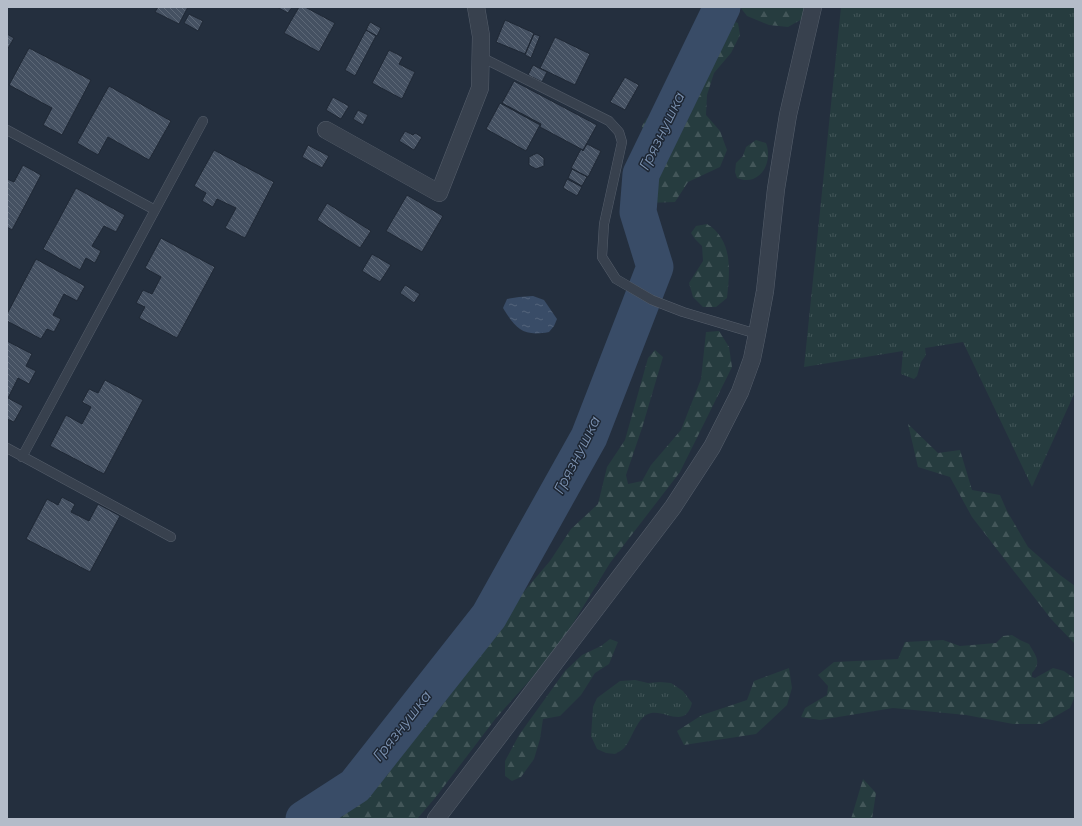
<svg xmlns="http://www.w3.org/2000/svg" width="1082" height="826" font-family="Montserrat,sans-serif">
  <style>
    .grass { fill: url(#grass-tufts) }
    .forest { fill: url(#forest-firs) }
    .water { fill: url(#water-ripples) }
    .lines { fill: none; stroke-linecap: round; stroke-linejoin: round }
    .river { stroke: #394c67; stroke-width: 37 }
    .building { fill: url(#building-back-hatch); stroke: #1f2835 }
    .service-casing { stroke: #565f6c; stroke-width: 10 }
    .minor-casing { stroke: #565f6c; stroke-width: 18 }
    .service { stroke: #38414e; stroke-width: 9 }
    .minor { stroke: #38414e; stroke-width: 17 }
    .labels { text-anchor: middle; stroke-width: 3; stroke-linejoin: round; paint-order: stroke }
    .water-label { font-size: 15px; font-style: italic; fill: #7c92b1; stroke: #1d2633 }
  </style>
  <defs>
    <pattern id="grass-tufts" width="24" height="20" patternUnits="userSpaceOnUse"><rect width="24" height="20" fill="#263c3f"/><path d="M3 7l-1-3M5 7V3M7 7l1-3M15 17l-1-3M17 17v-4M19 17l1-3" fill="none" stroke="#435659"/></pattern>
    <pattern id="forest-firs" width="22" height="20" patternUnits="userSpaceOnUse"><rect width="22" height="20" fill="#263c3f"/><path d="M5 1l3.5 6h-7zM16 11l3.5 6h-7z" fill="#435659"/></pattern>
    <pattern id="water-ripples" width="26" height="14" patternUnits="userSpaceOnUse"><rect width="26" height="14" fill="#394c67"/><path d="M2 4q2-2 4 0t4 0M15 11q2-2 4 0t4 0" fill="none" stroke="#53647b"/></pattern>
    <pattern id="building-back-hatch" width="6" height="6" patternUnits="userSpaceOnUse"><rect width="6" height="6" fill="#455162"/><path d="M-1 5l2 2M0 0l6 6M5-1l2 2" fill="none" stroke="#5d6877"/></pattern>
  </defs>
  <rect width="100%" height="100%" fill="#242f3e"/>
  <path class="grass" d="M841 7H1075V392L1032 487 963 342 925 348 926 355 921 362 917 376 914 379 901 374 903 351 804 367Z
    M635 680 648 683 660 682 671 683 683 691 692 703C685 731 663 707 648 714 636 720 633 737 625 747 623 750 618 752 615 754L606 753 597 749 591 736 593 707 597 698 620 681Z"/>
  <path class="forest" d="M740 7H806L804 18 788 27 769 25 747 16Z
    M721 17 738 23 740 35 731 53 714 73 707 95 706 115 720 131 727 150 720 167 688 182 675 202 646 203 634 193 633 172 646 158 642 126 647 118 660 115 674 106 680 74 691 40Z
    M756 140 766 143C771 155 767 174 753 179 748 181 742 180 737 178L735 172 736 163 743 156 746 147Z
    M707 224C733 240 730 270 727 298L716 307H703L693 297 689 283 703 261 702 246 695 239 691 233 696 226Z
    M719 331 729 347 732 367 680 472 610 563 556 651 496 718 435 798 417 819H322L350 800 416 735 520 596 550 561 571 529 598 504 607 467 625 440 648 358 655 350 663 357 642 428 626 475 628 484 642 481 651 465 681 430 701 379 706 332Z
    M908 424 938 453 960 450 972 490 1000 495 1007 511 1028 547 1060 575 1075 586V644L1051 619 972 517 950 477 918 467Z
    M1012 635 1020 640 1029 644C1036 656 1042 662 1032 673V677L1035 678 1053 668 1064 671 1075 679V696L1070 708 1042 724H1013L966 715 893 708 820 720 801 717 805 708 827 695 828 686 818 675 834 662 898 659 905 642 943 640 960 646 996 643 1003 636Z
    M610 639 618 642 609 664 595 673 581 695 560 716 543 719 540 739 534 759 521 777 512 781 505 776V761L519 735 565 671 582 655 601 646Z
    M789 668 792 688 787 705 756 734 684 745 677 731 702 715 747 700 754 681Z
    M863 779 876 793 872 819H851Z"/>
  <path class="water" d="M533 296 544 300 557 319 554 326 549 332C523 337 516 329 503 308L507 299 519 297Z"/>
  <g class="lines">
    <path class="river" d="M304 819 355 786 489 616 589 437 655 267 638 212 641 174 722 7"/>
  </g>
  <path class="building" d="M158 7H188L179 24 155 12Z
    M277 7H292L288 13Z
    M299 7H305L335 23 319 52 284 33Z
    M189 14 203 21 198 31 184 23Z
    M505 20 534 33 525 54 496 42Z
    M370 22 381 28 377 36 366 30Z
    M366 30 376 36 355 76 345 70Z
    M7 34 14 38 7 50Z
    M534 34 540 36 531 58 525 55Z
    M555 37 590 54 575 85 540 68Z
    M29 48 91 80 62 135 43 125 52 108 9 85Z
    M389 50 403 57 399 64 415 72 402 99 372 83Z
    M533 65 547 72 542 82 528 75Z
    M625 77 639 85 625 110 610 102Z
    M514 81 597 125 583 150 540 127 541 124 502 103Z
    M109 86 171 121 149 160 108 137 98 155 77 143Z
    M333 97 349 106 341 119 326 110Z
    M500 103 540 125 526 151 486 129Z
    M358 110 368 115 363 125 353 119Z
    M405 131 413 135 415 133 422 137 414 150 399 141Z
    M587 144 601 151 588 177 571 168 581 149 583 151Z
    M308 145 329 156 322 168 302 157Z
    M214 150 274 182 245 238 225 228 236 208 217 199 213 207 202 201 206 193 194 186Z
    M537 153 544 158V166L536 169 529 165V157Z
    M23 165 41 175 12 230 7 227V179L14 182Z
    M572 169 587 177 582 186 568 178Z
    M567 179 582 187 577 196 563 188Z
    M76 188 125 215 116 232 104 226 92 246 101 251 95 263 86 258 80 270 43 249Z
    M407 195 443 216 422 252 386 231Z
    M327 203 371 231 360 248 317 220Z
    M161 238 215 267 177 338 139 318 145 307 136 303 143 290 152 294 161 277 145 268Z
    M372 254 391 265 380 282 362 271Z
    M36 259 85 286 77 301 64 294 53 315 61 319 54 332 47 329 41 339 7 321V314Z
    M405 285 420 294 414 303 400 293Z
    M7 341 32 354 26 366 36 371 29 384 18 378 8 398 23 406 14 422 7 419Z
    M105 380 143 400 104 474 50 446 66 415 82 424 91 407 82 402 89 389 98 393Z
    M62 497 75 504 71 512 89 521 98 504 120 516 90 572 26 539 47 499 58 505Z"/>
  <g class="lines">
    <defs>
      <path id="service" d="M481 57 609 121 619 132 622 142 604 224 602 257 616 279 652 300 683 312 757 334
        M7 130 155 210
        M7 448 171 537
        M22 457 203 121"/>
      <path id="minor" d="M326 130 439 193 480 88 481 36 476 7
        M436 819 673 507 712 447 740 392 752 359 757 334 765 291 776 189 788 115 813 7"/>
    </defs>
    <use href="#service" class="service-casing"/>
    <use href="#minor" class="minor-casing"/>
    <use href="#service" class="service"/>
    <use href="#minor" class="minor"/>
  </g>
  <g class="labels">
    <g class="water-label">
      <text transform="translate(662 131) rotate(-64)" y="5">Грязнушка</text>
      <text transform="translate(577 455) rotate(-63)" y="5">Грязнушка</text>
      <text transform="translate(402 726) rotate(-52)" y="5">Грязнушка</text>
    </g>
  </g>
  <rect width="1082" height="826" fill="none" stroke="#b4bcc9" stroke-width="16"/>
</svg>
